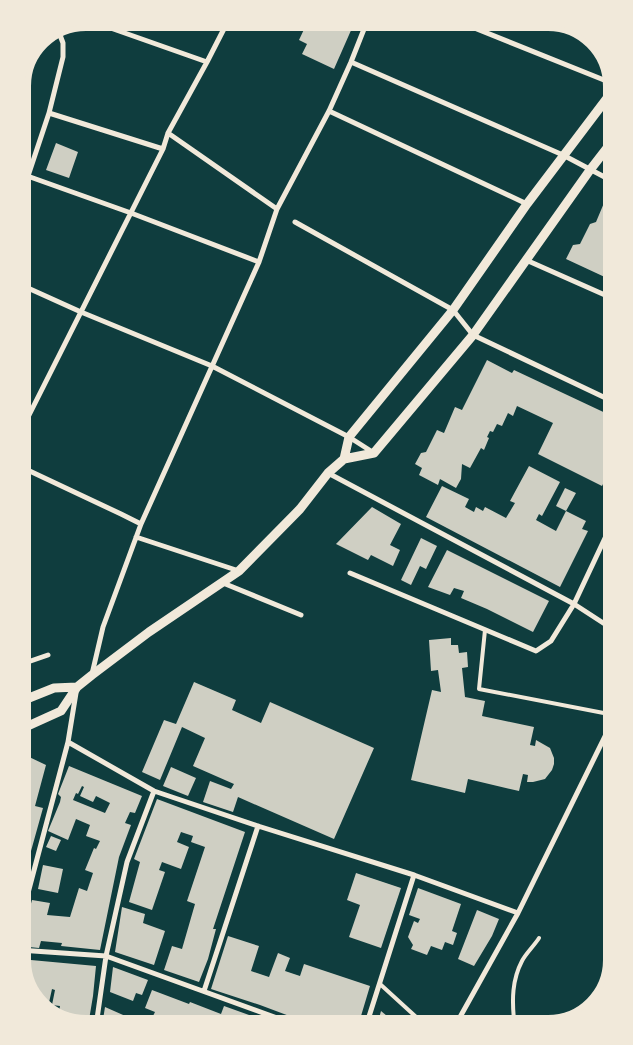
<svg xmlns="http://www.w3.org/2000/svg" width="633" height="1045" font-family="'Crimson Pro',serif">
  <style>
    .building { fill: #cfcfc3; fill-rule: evenodd }
    .lines { fill: none; stroke-linecap: round; stroke-linejoin: round }
    .service { stroke: #f1e9da; stroke-width: 4 }
    .minor { stroke: #f1e9da; stroke-width: 5 }
    .tertiary { stroke: #f1e9da; stroke-width: 9 }
    .rim { fill: none; stroke: #f1e9da; stroke-width: 6 }
  </style>
  <rect width="100%" height="100%" fill="#0f3d3e"/>
  <path class="building" d="M325 19H356L334 69 302 54 307 44 299 40 307 23 320 30Z
    M56 143 78 152 69 178 46 170Z
    M604 203 614 207V294L604 289 609 279 566 259 573 245 580 244 590 224 596 222Z
    M487 360 512 373 514 370 614 417V476L611 485 604 482 602 486 538 454 553 423 517 406 513 416 508 413 502 426 497 424 493 432 490 431 487 437 489 438 484 450 481 448 470 468 462 464 461 479 456 488 440 479 438 485 419 475 422 468 415 464 421 453 426 452 437 430 444 433 455 407 462 410Z
    M529 466 560 482 542 516 539 514 536 520 556 531 566 511 586 521 582 529 588 531 560 587 426 517 442 486 469 499 465 507 474 512 476 507 483 511 485 507 506 518 515 503 510 501Z
    M565 488 576 493 566 511 556 506Z
    M372 507 401 524 390 545 400 550 393 566 371 555 368 560 336 544Z
    M421 538 437 546 426 569 420 566 411 585 401 580Z
    M447 550 549 601 533 632 487 609 461 598 464 591 454 588 450 595 428 587Z
    M614 587V601L609 599Z
    M451 638V645H458L459 653 467 652 468 667 462 668 465 697 485 701 482 716 534 727 530 745 535 746 536 740 550 748 554 758V764L552 770 545 779 533 782H527L528 775 523 774 519 791 468 779 465 793 411 780 432 690 441 692 438 670 431 671 429 640Z
    M194 682 236 700 232 710 261 723 270 702 374 748 334 839 238 797 233 812 203 802 210 781 231 789 234 784 193 766 205 738 182 727 160 780 142 772 164 720 176 724Z
    M25 755 46 765 35 806 43 808 19 894V806L23 793 19 792V758Z
    M69 766 142 796 135 813 130 812 125 823 131 825 119 857 100 950 61 946 62 943 41 941 39 948 19 946 32 900 50 903 47 915 70 917 79 888 87 891 93 873 85 870 94 848 96 849 100 841 86 836 90 825 76 819 68 840 48 831 60 802 61 797 58 794ZM82 786 84 787 80 796 93 802 96 796 110 803 105 813 73 800 76 793 78 794Z
    M171 767 196 778 188 796 163 786Z
    M157 799 245 832 213 929H216L208 959 199 982 164 970 172 946 182 949 195 904 187 901 205 847 191 842 193 836 181 832 177 842 189 847 181 869 162 862 159 870 165 872 152 910 129 902 140 862 134 859Z
    M51 836 61 840 56 851 46 847Z
    M43 865 63 869 58 893 38 889Z
    M356 873 401 888 381 948 349 937 360 905 347 900Z
    M418 888 461 904 452 931 457 933 453 945 445 942 442 950 431 946 427 955 411 949 413 945 408 937 414 921 418 923 420 919 409 915Z
    M122 907 145 914 143 923 165 931 154 965 115 952Z
    M477 910 499 919 492 936 474 966 458 959Z
    M228 936 259 946 251 971 269 977 278 953 290 958 285 971 300 976 304 964 370 986 358 1026H316L260 1005 211 989Z
    M20 959 96 966 93 996 88 1026H81L58 1018 60 1006 52 1005 55 990 52 989 48 1007 40 1006 25 989 19 962Z
    M113 967 148 980 142 995 136 993 133 1001 110 992Z
    M152 990 189 1004 190 1002 221 1014 224 1006 280 1026H181L153 1016 155 1012 145 1008Z
    M105 1007 139 1022 150 1026H102Z
    M381 1011 399 1026H377Z"/>
  <g class="lines">
    <path class="service" d="M485 630 479 689 614 715
      M380 984 426 1026
      M526 1026 514 1020C512 1000 512 980 522 961 526 953 534 946 539 938"/>
    <path class="minor" d="M85 19 207 62
      M452 19 614 84
      M351 62 563 155 614 182
      M329 111 527 204
      M49 113 163 149
      M168 133 277 209
      M19 173 131 213 259 262
      M28 176 49 113 63 57V43L60 35 56 31
      M295 222 453 310 473 335 614 402
      M526 260 614 299
      M19 284 81 312 212 366 349 437 374 453
      M19 435 163 149 168 133 207 62 229 19
      M19 466 121 514 141 524
      M328 473 574 604 614 630
      M136 537 239 571
      M350 573 536 651 551 641 574 604 614 519
      M223 583 301 615
      M19 665 48 655
      M92 674 103 627 141 524 259 262 277 209 329 111 351 62 368 19
      M68 742 154 791 258 826 414 875 518 913
      M19 927 68 742 76 693
      M19 950 106 956 299 1026
      M204 991 258 826
      M96 1026 106 956 127 862 154 791
      M366 1026 414 875
      M455 1026 518 913 614 718"/>
    <path class="tertiary" d="M344 459 349 437 453 310 527 204 614 89
      M19 702 54 688 77 687
      M19 730 61 711 77 687 92 675 149 632 239 571 300 509 328 473 344 459 374 453 473 335 590 170 614 139"/>
  </g>
  <path d="M0 0H633V1045H0ZM86 28H548A58 58 0 0 1 606 86V960A58 58 0 0 1 548 1018H86A58 58 0 0 1 28 960V86A58 58 0 0 1 86 28Z" fill="#f1e9da" fill-rule="evenodd"/>
  <path class="rim" d="M86 28H548A58 58 0 0 1 606 86V960A58 58 0 0 1 548 1018H86A58 58 0 0 1 28 960V86A58 58 0 0 1 86 28Z"/>
</svg>
